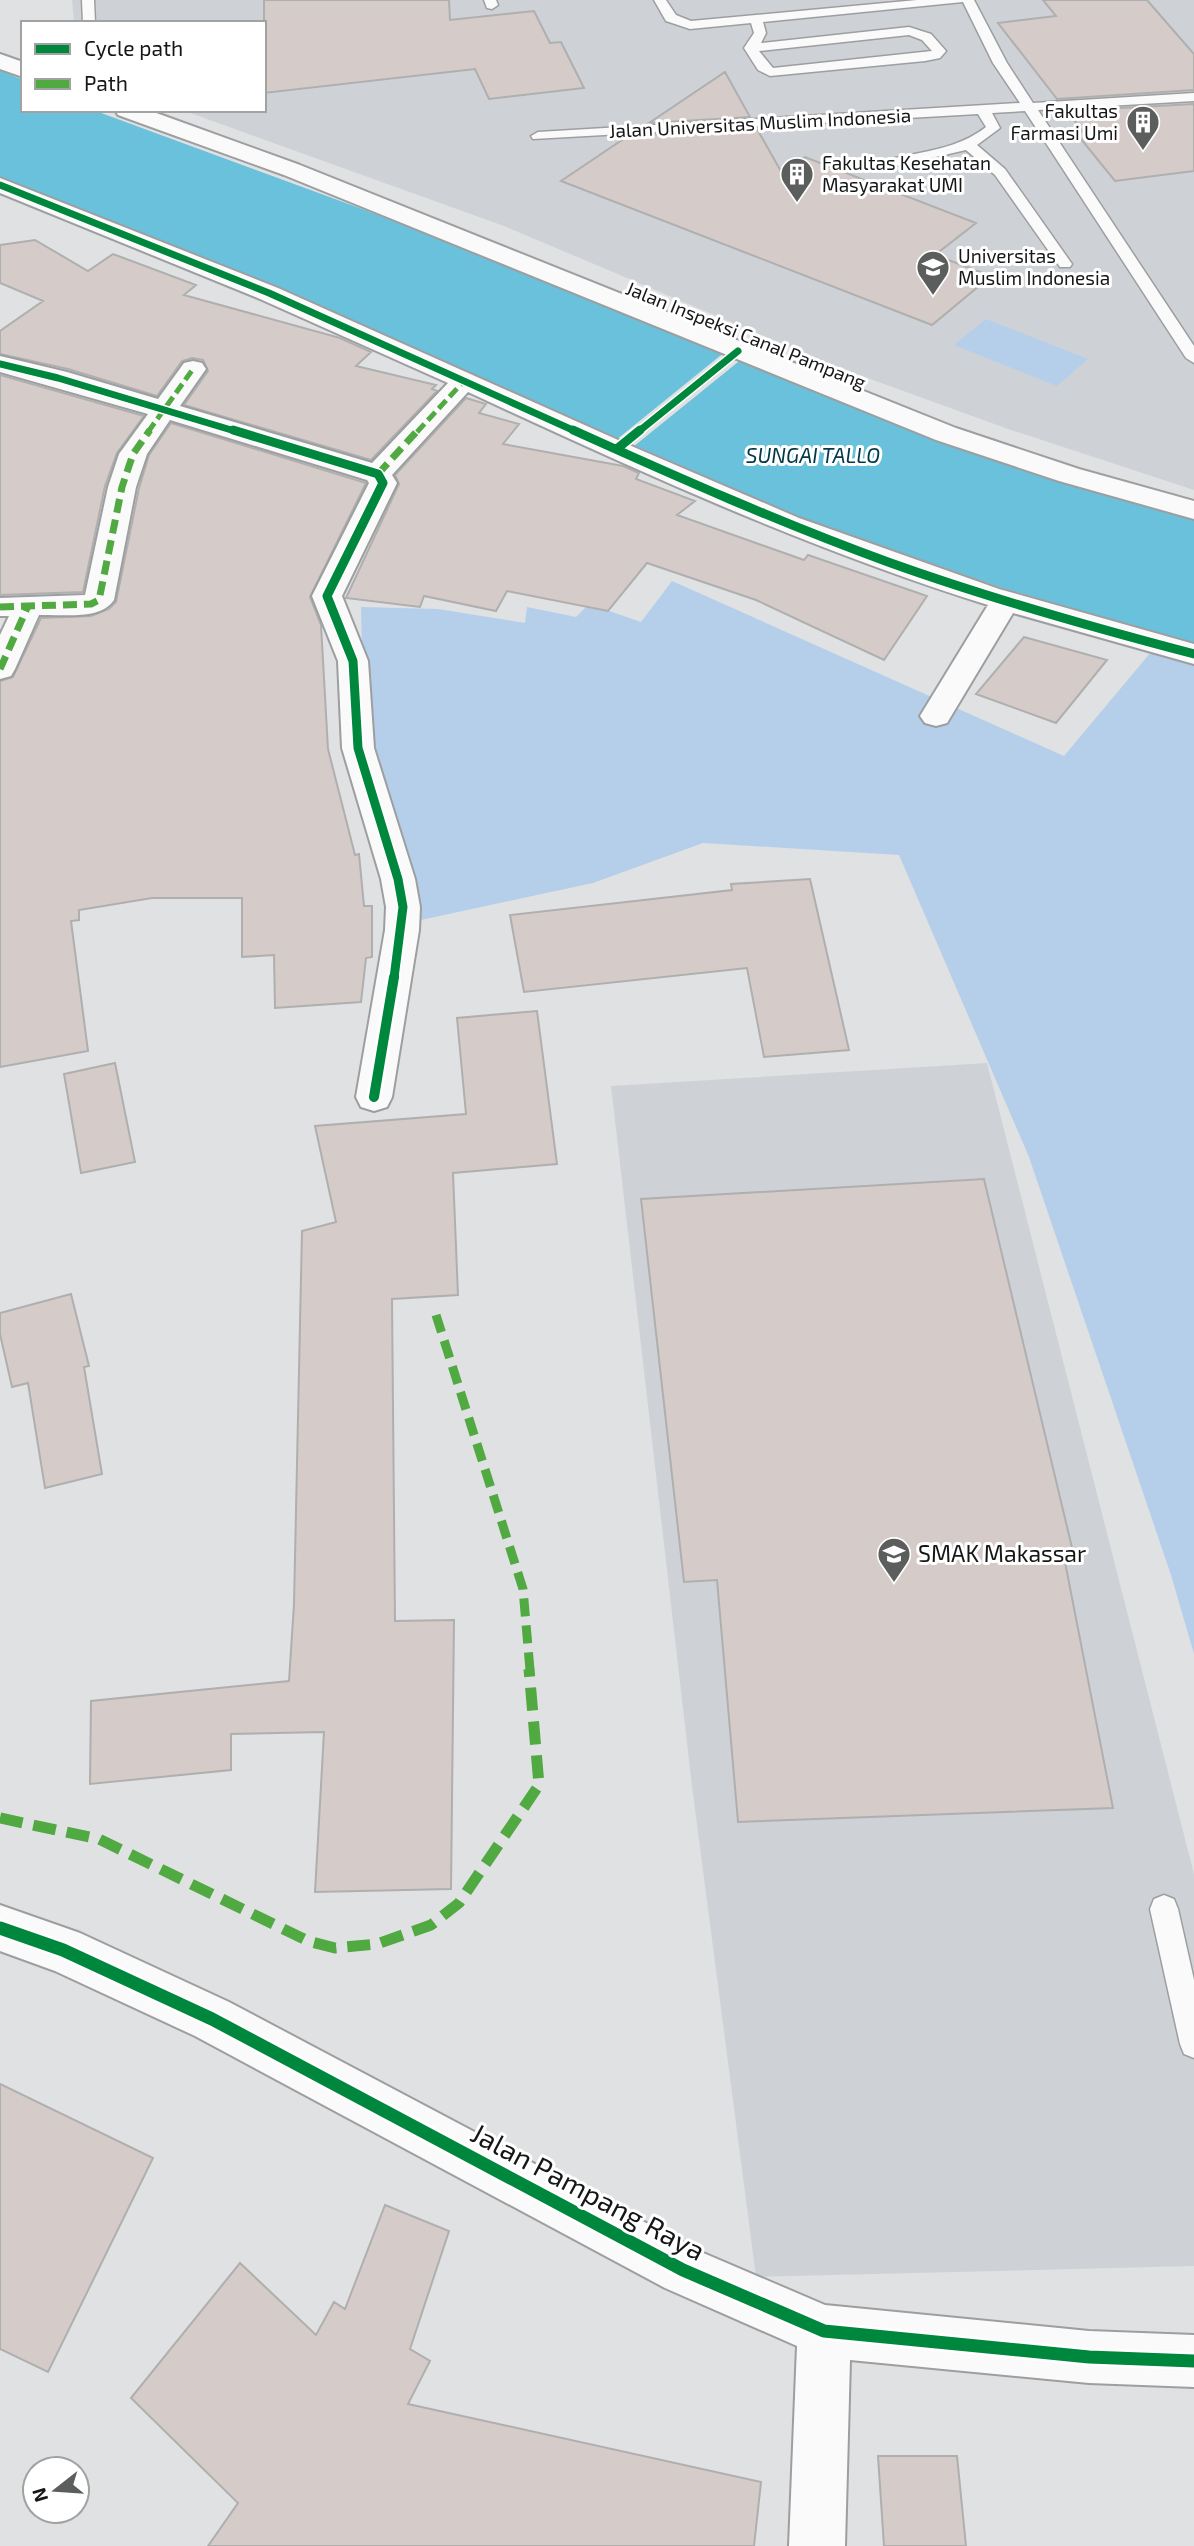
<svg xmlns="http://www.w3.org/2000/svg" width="1194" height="2546" font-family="'Exo 2',sans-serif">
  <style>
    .built { fill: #ced2d7 }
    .green { fill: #b5cfea }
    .water { fill: #69c1db }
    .pier { fill: #e0e1e2 }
    .building { fill: #d5cbc8; stroke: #afafaf; stroke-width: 2 }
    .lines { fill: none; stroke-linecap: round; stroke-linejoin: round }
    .service-casing { stroke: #9d9e9f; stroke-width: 3 }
    .minor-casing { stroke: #9d9e9f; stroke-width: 4 }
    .path { stroke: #bfc0c0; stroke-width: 2.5; stroke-dasharray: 4.5 2.5; stroke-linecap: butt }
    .service { fill: #fafafb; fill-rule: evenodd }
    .minor { fill: #fafafb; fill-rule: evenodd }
    .quiet-far3 { stroke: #51a942; stroke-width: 5; stroke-dasharray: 11 5; stroke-linecap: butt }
    .quiet-far2 { stroke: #51a942; stroke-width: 7; stroke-dasharray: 14 7; stroke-linecap: butt }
    .quiet-far1 { stroke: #51a942; stroke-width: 9; stroke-dasharray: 18 9; stroke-linecap: butt }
    .quiet { stroke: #51a942; stroke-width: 11; stroke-dasharray: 23 11; stroke-linecap: butt }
    .cycleway-far3-casing { stroke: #fff; stroke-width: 10 }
    .cycleway-far2-casing { stroke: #fff; stroke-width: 12 }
    .cycleway-far1-casing { stroke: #fff; stroke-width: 15 }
    .cycleway-casing { stroke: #fff; stroke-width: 18 }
    .cycleway-far3 { stroke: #00873e; stroke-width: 7 }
    .cycleway-far2 { stroke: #00873e; stroke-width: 9 }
    .cycleway-far1 { stroke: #00873e; stroke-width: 10 }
    .cycleway { stroke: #00873e; stroke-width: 13 }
    .labels { text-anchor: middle; stroke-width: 6; stroke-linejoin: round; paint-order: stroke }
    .far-poi-label { font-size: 19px; fill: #151616; stroke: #fff; text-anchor: start }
    .far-street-label { font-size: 19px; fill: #151616; stroke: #fff }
    .far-water-label { font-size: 21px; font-style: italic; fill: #013949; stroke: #fff }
    .poi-label { font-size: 23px; fill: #151616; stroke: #fff; text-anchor: start }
    .near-street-label { font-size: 28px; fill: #151616; stroke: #fff }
  </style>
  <rect width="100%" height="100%" fill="#e0e1e2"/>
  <path class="built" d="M72 0H1194V490L1008 429 840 368 504 226 182 110H264V23H74Z
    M987 1063 1194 1874V2266L756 2277 692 1786 611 1086Z"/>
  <path class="green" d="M986 319 1088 359 1057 386 954 345Z
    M672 581 1064 756 1151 652 1194 661V1654L1171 1575 1029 1157 899 855 703 843 593 883 421 920 364 735 361 607 438 609 525 623 527 607 576 617 589 604 641 622Z"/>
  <path class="water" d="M0 70 23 80V110H93L365 210 578 293 961 449 1041 476 1194 518V644L1002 588 789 513 251 278 0 179Z"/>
  <path class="pier" d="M726 351 743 358 633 447 616 440Z"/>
  <path class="building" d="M264 0H449L450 20 534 11 550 43 561 42 584 88 489 99 475 69 264 93Z
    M1043 0H1147L1194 54V90L1057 99 998 23 1056 16Z
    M725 72 750 117 649 123Z
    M1194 104V171L1115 181 1076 133 1083 132 1067 111Z
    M757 129 782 173 805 157 976 223 935 255 991 276 932 325 561 181 628 136Z
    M35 240 88 271 113 254 196 285 184 295 340 338 371 352 356 366 436 385 432 389 437 391 371 460 184 405 208 371 203 360 192 358 182 361 157 396 68 369 0 354V331L43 301 0 283V245Z
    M0 375 144 416 117 453 105 486 83 592 0 595Z
    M466 398 486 404 479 413 519 424 503 444 623 466 639 473 636 479 695 501 677 515 804 560 808 555 927 596 884 660 756 600 647 563 608 611 507 591 496 611 424 596 420 607 346 598 399 484 395 475Z
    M171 423 366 483 310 597 321 625 328 749 355 855 359 854 364 906H372V957L366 958 361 1002 275 1008 274 955 242 957V898H152L79 910V920L71 921 88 1051 0 1067V681L13 677 41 618 91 616 109 609 116 602 139 488 149 455Z
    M1024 637 1107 660 1056 723 976 694Z
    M810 879 849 1050 764 1057 747 968 524 992 510 915 732 890 731 884Z
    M537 1011 557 1164 453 1173 458 1295 392 1299 395 1621 454 1620 451 1889 315 1892 324 1732 231 1734V1770L90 1784 91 1701 289 1681 294 1604 302 1231 336 1222 315 1126 466 1114 457 1018Z
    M115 1063 135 1162 81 1173 64 1074Z
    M984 1179 1074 1556 1064 1557 1113 1808 738 1822 717 1580 684 1582 641 1199Z
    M71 1294 89 1366 84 1367 102 1474 45 1488 28 1383 12 1387 0 1334V1313Z
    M0 2084 153 2158 48 2372 0 2349Z
    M385 2205 449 2231 410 2349 430 2361 408 2404 761 2482 754 2546H208L238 2503 131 2398 240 2263 316 2335 334 2302 345 2309Z
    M878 2456H957L966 2546H884Z"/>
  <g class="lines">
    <defs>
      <path id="service" d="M82 0H94L95 23H83Z
        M484 0H496L498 5 492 9 487 8Z
        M654 0H666L676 15 691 21 917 0H974L1007 63 1033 103 1194 93V101L1038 110 1194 346V363L1186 358 1025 111 992 113 1000 128 977 145 1005 169 1072 264 1070 267H1060L995 175 966 150 896 166 889 162 891 159C924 151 958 149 986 127L978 114 533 139 531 136 538 132 1020 103 993 63 963 2 763 22 766 33 761 43 909 27 931 34 946 51 940 58 925 61 770 76 758 70 744 48 754 33 751 23 690 29 666 21ZM909 35 922 40 932 51 773 68 759 51Z
        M1164 1895 1174 1899 1178 1909 1194 1980V2058L1184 2054 1180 2044 1150 1909 1154 1899Z"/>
      <path id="minor" d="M0 54 23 62V77L0 69Z
        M115 110H148L300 165 956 428 1079 469 1194 501V519L1059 481 936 440 284 175 118 115Z
        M0 178 278 288 636 448 799 518 999 589 1194 644V664L1013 613 947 723 936 726 925 723 920 716 988 605C809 549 638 471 468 392L392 475 397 483 342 596 368 661 374 748 415 879 420 907 419 930 392 1097 387 1107 374 1111 361 1107 356 1097 385 930 386 907 381 879 342 748 338 661 312 596 369 483 367 480 170 420 147 454 136 487 114 600C100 621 61 614 39 615L15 669 11 676 0 679V635L9 616H0V598L85 595 108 487 119 454 148 414 0 372V356L67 372 158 399 184 363 193 361 202 363 206 369 180 406 372 463 448 383 260 299 0 193Z
        M0 1905 80 1933 229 2002 701 2252 825 2305 1089 2331 1194 2335V2387L1089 2383 850 2360 845 2546H789L797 2346 665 2288 195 2036 55 1971 0 1951Z"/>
    </defs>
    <use href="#service" class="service-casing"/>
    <use href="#minor" class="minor-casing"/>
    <path class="path" d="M651 421 705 378"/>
    <use href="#service" class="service"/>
    <use href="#minor" class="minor"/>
    <path class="quiet-far3" d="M148 432 193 369
      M417 432 464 381"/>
    <path class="quiet-far2" d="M378 474 418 430
      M0 607 91 604 99 600 122 487 133 454 150 430
      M0 669 28 606"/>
    <path class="quiet-far1" d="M436 1315 523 1589 530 1670"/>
    <path class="quiet" d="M0 1818 99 1839 308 1941 335 1948 377 1944 431 1925 459 1903 539 1785 529 1669"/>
    <defs>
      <path id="cycleway-far3" d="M0 185 269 293 577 432
        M0 364 58 378 238 432
        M638 432 738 351"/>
      <path id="cycleway-far2" d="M233 430 378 474 383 483 327 596 353 661 358 748 398 879 403 907 394 978
        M573 430C677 477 781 523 888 562 988 598 1091 627 1194 654
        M618 448 640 430"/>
      <path id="cycleway-far1" d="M374 1097 394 977"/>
      <path id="cycleway" d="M0 1928 63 1950 212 2019 683 2270 824 2331 1089 2357 1194 2361"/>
    </defs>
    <use href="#cycleway-far3" class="cycleway-far3-casing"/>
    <use href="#cycleway-far2" class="cycleway-far2-casing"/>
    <use href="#cycleway-far1" class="cycleway-far1-casing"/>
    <use href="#cycleway" class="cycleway-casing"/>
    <use href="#cycleway-far3" class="cycleway-far3"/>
    <use href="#cycleway-far2" class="cycleway-far2"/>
    <use href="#cycleway-far1" class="cycleway-far1"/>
    <use href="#cycleway" class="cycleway"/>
  </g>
  <defs>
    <symbol id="building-pin" viewBox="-11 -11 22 30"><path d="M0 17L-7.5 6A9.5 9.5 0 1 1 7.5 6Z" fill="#5c5d5d" stroke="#fff"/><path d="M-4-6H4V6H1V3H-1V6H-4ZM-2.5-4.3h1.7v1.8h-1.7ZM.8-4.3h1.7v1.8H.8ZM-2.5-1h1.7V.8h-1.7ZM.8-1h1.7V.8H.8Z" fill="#fff"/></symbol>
    <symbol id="university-pin" viewBox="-11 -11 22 30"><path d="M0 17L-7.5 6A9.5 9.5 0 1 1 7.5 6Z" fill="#5c5d5d" stroke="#fff"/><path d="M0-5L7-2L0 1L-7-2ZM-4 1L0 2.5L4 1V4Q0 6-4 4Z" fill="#fff"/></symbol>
    <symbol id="school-pin" viewBox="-11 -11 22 30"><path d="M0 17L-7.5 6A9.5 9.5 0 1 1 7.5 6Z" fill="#5c5d5d" stroke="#fff"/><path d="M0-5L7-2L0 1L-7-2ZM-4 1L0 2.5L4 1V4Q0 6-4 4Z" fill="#fff"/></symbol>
  </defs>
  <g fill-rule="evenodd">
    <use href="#building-pin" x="1124" y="103" width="38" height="52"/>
    <use href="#building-pin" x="778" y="155" width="38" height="52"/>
    <use href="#university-pin" x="914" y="248" width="38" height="52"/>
    <use href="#school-pin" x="875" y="1535" width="38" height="52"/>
  </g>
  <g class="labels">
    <g class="far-poi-label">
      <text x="1118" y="118" text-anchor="end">Fakultas<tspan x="1118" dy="22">Farmasi Umi</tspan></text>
      <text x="822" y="170">Fakultas Kesehatan<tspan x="822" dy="22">Masyarakat UMI</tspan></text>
      <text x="958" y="263">Universitas<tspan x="958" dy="22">Muslim Indonesia</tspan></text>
    </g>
    <g class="far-street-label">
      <text transform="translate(760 123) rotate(-3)" y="7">Jalan Universitas Muslim Indonesia</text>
      <text transform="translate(746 335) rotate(22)" y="7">Jalan Inspeksi Canal Pampang</text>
    </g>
    <g class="far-water-label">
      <text x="813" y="463">SUNGAI TALLO</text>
    </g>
    <g class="poi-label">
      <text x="918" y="1562">SMAK Makassar</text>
    </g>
    <g class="near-street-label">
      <text transform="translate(588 2192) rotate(28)" y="10">Jalan Pampang Raya</text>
    </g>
  </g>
  <rect x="21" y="21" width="245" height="91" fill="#ffffff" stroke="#a1a2a2" stroke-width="2"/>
  <rect x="35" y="44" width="35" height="10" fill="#00873e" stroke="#a1a2a2" stroke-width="2"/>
  <text x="84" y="56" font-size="21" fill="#151616">Cycle path</text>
  <rect x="35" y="79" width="35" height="10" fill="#51a942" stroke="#a1a2a2" stroke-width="2"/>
  <text x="84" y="91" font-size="21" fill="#151616">Path</text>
  <g transform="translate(56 2490) rotate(253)"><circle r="33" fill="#ffffff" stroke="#a1a2a2" stroke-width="2"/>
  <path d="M0-5L12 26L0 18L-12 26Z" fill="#5c5d5d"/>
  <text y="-10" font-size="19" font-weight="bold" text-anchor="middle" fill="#151616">N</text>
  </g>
</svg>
